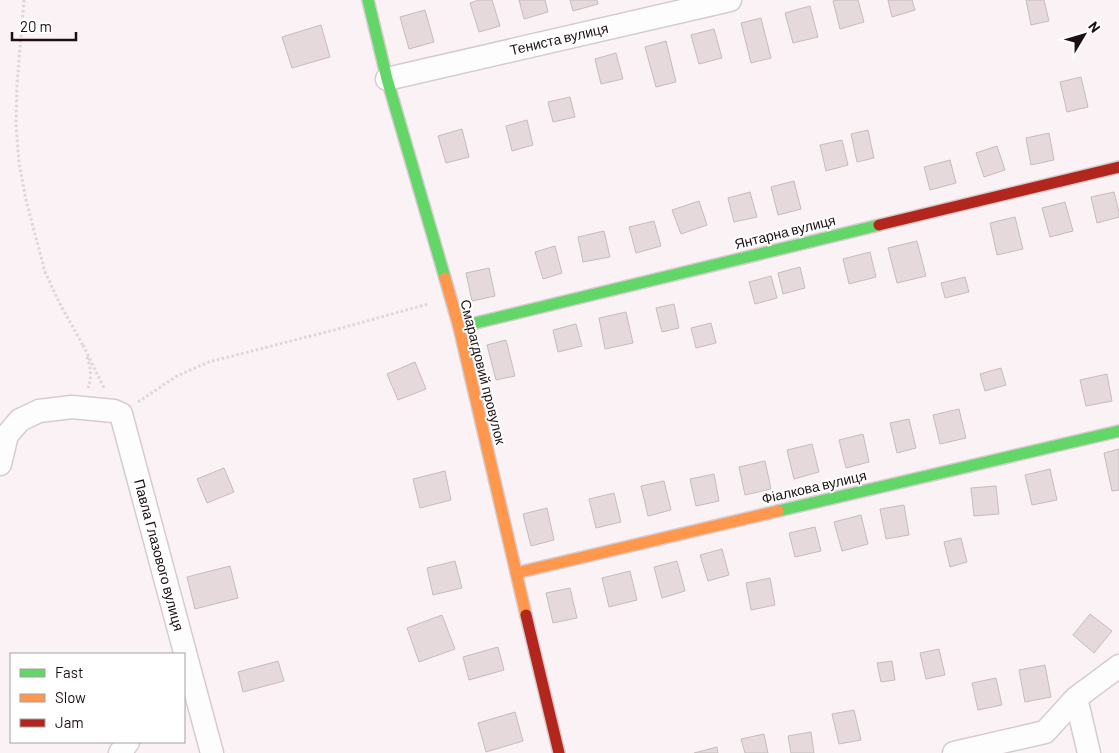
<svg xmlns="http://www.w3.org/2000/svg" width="1119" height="753" font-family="Barlow,sans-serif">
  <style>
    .building { fill: #e5d9db; stroke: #c6bcbd }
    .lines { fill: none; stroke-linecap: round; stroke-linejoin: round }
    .street-casing { stroke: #d6ccd0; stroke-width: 25 }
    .fast-casing { stroke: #d6ccd0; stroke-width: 14 }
    .slow-casing { stroke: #d6ccd0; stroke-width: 14 }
    .jam-casing { stroke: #d6ccd0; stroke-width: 14 }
    .path { stroke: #dbd8d9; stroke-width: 3; stroke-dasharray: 2.5 2.5; stroke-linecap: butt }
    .street { stroke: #fefdfe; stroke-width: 22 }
    .fast { stroke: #63d668; stroke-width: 11 }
    .slow { stroke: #ff974d; stroke-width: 11 }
    .jam { stroke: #b3261e; stroke-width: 11 }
    .labels { text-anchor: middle; stroke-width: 4; stroke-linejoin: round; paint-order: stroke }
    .street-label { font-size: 14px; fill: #1d1015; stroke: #fff }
  </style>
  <rect width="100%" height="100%" fill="#faf2f5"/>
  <path class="building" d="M479 0H492L500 26 479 32 470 3Z
    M519 0H545L548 12 524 19Z
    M570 0H597L598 4 573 11Z
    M837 0H858L864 22 840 29 833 1Z
    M888 0H912L915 10 892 17Z
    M1026 0H1044L1049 21 1031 25Z
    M810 6 818 37 793 43 785 13Z
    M425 10 434 42 409 49 400 17Z
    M761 18 771 58 751 63 741 23Z
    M321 25 330 57 292 68 282 37Z
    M714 29 722 58 699 64 691 35Z
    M666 41 676 82 656 87 645 47Z
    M616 53 623 79 601 84 595 59Z
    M1081 77 1088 107 1067 112 1060 82Z
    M570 97 575 117 553 122 548 102Z
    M527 120 533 145 512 151 506 126Z
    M462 129 469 157 446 163 438 136Z
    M868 130 874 158 857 162 851 134Z
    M1049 133 1054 160 1031 165 1026 138Z
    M842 140 848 165 826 171 820 145Z
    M997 146 1005 170 984 177 976 153Z
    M950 160 956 183 930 190 924 167Z
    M794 181 801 209 778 215 771 187Z
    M750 192 757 217 734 222 728 198Z
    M1114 192 1119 212V217L1097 223 1091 197Z
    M699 201 707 225 681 234 672 210Z
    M1065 202 1073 231 1050 237 1042 208Z
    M1015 217 1023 249 997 255 990 223Z
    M654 221 661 246 636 253 629 227Z
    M604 231 610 257 583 262 578 237Z
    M917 241 926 276 897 283 888 248Z
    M555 246 562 273 543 279 535 252Z
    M870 252 876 277 849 284 843 259Z
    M800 267 805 288 783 294 778 273Z
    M489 268 495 296 472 301 466 273Z
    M771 276 777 298 755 304 749 282Z
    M965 277 969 292 945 298 941 283Z
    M674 304 679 328 662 332 656 308Z
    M626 312 633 343 605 349 599 318Z
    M711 323 716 343 696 348 691 328Z
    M576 324 582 346 558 352 553 330Z
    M506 340 515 376 496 380 487 345Z
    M415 362 426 389 398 400 387 374Z
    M1001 368 1006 385 985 391 980 374Z
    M1107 374 1112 401 1086 406 1080 380Z
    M959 409 966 438 940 444 933 415Z
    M909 419 916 448 897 453 890 423Z
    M863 434 869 462 846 468 839 440Z
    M812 444 819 472 794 479 787 450Z
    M1119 449V490L1112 491 1104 453Z
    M765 461 771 489 745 495 739 467Z
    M224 468 234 492 207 503 197 479Z
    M1050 469 1057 500 1032 505 1025 475Z
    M445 471 451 500 420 508 413 479Z
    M714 474 719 501 696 506 690 479Z
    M664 481 671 510 648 516 641 486Z
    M996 486 999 514 974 516 971 488Z
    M614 493 621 522 596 528 589 499Z
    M904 505 909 535 886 539 880 509Z
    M547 508 554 540 531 546 523 514Z
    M861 515 868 544 842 551 834 522Z
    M815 527 821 551 795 557 789 533Z
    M961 538 967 562 950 567 944 542Z
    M722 549 729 575 708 581 700 555Z
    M455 561 462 588 433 595 427 568Z
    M677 561 685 591 662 598 654 567Z
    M230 566 238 598 195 609 187 577Z
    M630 571 637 600 609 607 602 578Z
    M770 578 775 605 751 610 746 583Z
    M570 588 577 618 553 623 546 593Z
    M1090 614 1112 631 1094 653 1073 635Z
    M442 615 455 649 419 662 407 628Z
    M498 647 504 670 469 680 463 657Z
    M939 649 945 675 926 679 920 653Z
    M278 661 284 681 243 692 238 672Z
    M892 661 895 680 881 682 877 663Z
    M1045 665 1051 697 1025 702 1019 670Z
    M996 678 1002 705 978 710 972 683Z
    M854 710 861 740 839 744 832 714Z
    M515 712 523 741 486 752 478 723Z
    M811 732 814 753H791L788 736Z
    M764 734 768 753H745L741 739Z
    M717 747 718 753H694Z"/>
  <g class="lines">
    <defs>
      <path id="street" d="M387 79 730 0
        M0 464 7 435 20 420 39 411 72 407 114 411 121 414 212 753
        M1076 698 1089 753
        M120 753 128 742
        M954 753 1045 732 1076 698 1119 666"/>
      <path id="fast" d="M368 0 387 79 445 278
        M459 327 879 225
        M778 511 1119 431"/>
      <path id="slow" d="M445 278 459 327 526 615
        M516 573 778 511"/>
      <path id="jam" d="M879 225 1119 167
        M526 615 559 753"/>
    </defs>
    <use href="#street" class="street-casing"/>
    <use href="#fast" class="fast-casing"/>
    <use href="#slow" class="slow-casing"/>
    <use href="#jam" class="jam-casing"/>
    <path class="path" d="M24 0 17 84 16 124 19 163 26 200 45 272 60 304 84 347
      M83 345 104 388
      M87 357C91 368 92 377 88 388
      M138 402 177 376 209 362 338 329 428 304"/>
    <use href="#street" class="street"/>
    <use href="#fast" class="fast"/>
    <use href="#slow" class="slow"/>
    <use href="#jam" class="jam"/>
  </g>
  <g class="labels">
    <g class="street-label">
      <text transform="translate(559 39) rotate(-13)" y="5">Тениста вулиця</text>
      <text transform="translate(785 232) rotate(-14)" y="5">Янтарна вулиця</text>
      <text transform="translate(483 372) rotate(76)" y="5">Смарагдовий провулок</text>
      <text transform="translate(814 487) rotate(-13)" y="5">Фіалкова вулиця</text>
      <text transform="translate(159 555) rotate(75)" y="5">Павла Глазового вулиця</text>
    </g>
  </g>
  <rect x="10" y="653" width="175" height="90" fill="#ffffff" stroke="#a59fa1"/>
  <rect x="20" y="669" width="25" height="8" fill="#63d668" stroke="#a59fa1"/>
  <text x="55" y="678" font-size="15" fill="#1d1015">Fast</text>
  <rect x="20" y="694" width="25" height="8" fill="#ff974d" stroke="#a59fa1"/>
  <text x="55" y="703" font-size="15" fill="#1d1015">Slow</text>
  <rect x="20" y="719" width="25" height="8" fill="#b3261e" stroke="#a59fa1"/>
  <text x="55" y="728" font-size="15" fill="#1d1015">Jam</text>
  <g transform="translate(1084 35) rotate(52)" stroke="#ffffff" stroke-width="4" paint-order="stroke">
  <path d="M0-4L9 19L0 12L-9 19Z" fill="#1d1015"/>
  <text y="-8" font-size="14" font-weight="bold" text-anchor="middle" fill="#1d1015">N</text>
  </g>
  <path d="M12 32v8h64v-8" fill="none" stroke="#1d1015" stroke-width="2.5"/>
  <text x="20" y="32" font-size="15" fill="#1d1015" stroke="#ffffff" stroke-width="4" paint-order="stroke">20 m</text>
</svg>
